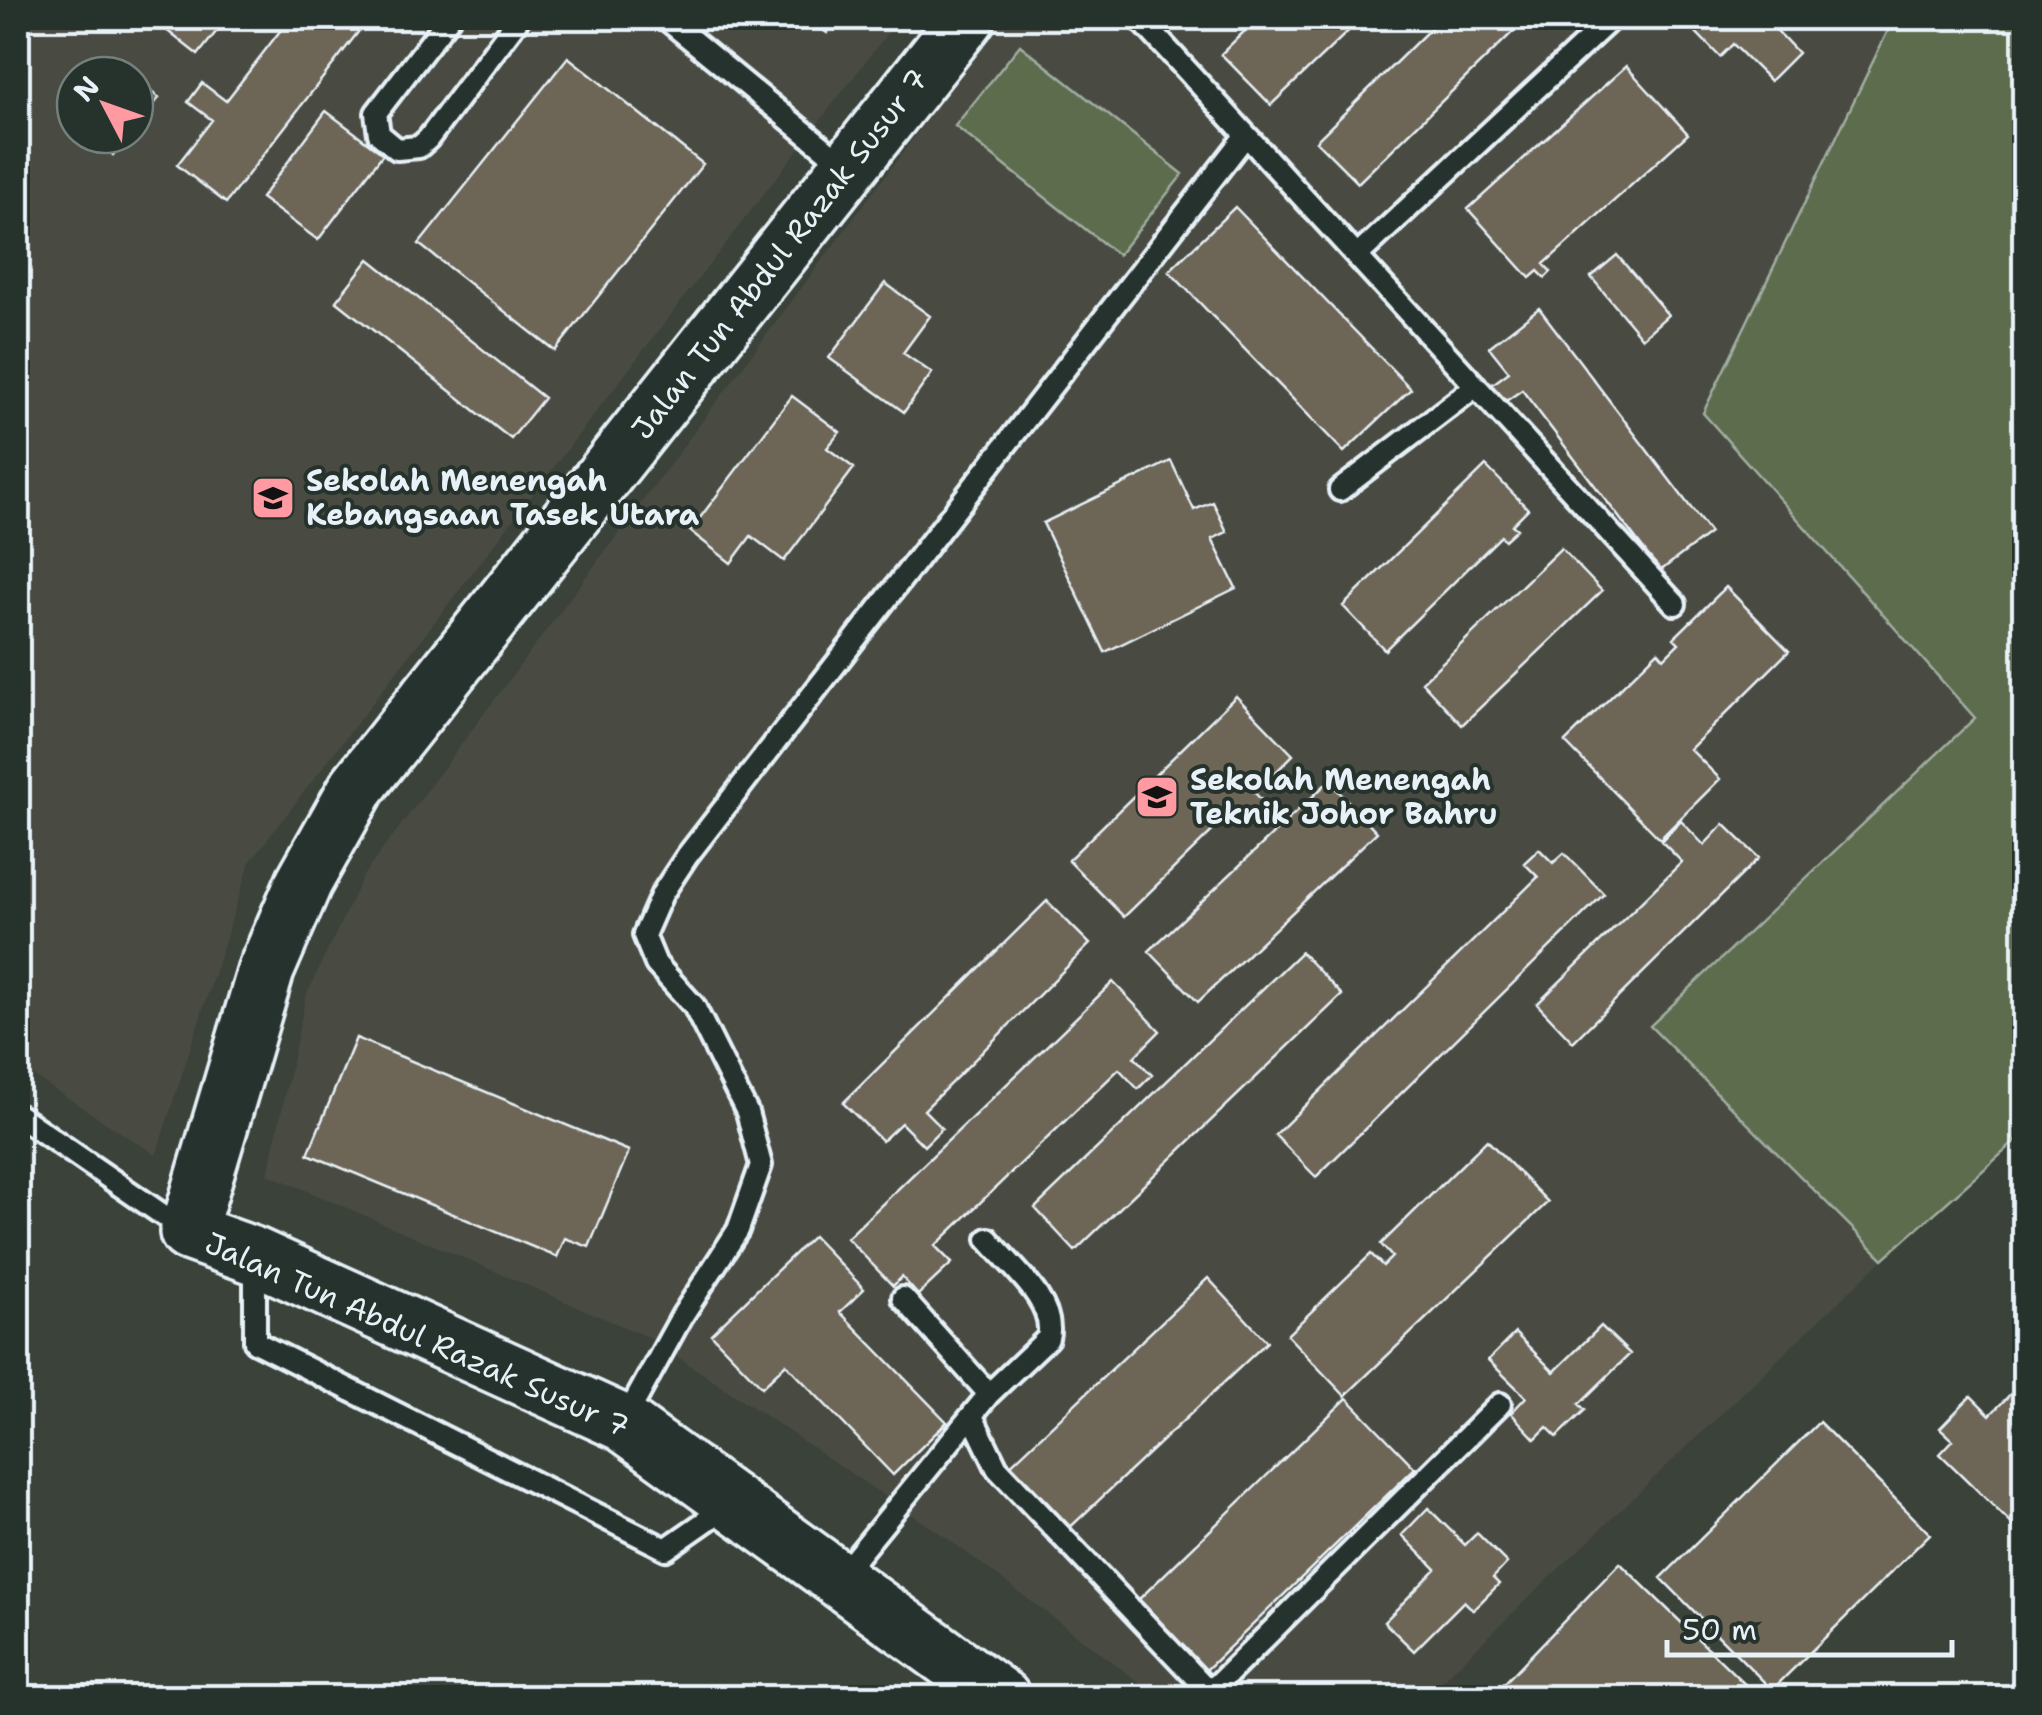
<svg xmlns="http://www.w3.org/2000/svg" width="2042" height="1715" font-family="'Shantell Sans',sans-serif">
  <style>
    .built { fill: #4a4c42; fill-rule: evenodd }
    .green { fill: #5d6c4e; stroke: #a2aea3; stroke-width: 2.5 }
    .building { fill: #6d6556; stroke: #e8f1f8; stroke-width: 2.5 }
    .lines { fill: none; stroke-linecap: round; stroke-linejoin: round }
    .lane-casing { stroke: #e8f1f8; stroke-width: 28 }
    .secondary-casing { stroke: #e8f1f8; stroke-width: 62 }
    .lane { stroke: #26332d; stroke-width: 20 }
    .secondary { stroke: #26332d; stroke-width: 55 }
    .labels { text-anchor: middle; stroke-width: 8; stroke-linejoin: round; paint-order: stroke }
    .street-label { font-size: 30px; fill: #e8f1f8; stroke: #26332d }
    .poi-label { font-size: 30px; font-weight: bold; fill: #e8f1f8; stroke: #26332d; text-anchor: start }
  </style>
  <rect width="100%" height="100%" fill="#3b4239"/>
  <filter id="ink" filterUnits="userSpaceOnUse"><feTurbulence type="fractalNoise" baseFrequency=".01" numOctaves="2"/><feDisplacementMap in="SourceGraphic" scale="20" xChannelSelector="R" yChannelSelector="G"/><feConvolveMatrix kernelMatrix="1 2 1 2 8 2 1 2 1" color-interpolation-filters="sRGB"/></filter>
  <g filter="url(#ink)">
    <path class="built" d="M18 18H899L250 862 156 1155 18 1066ZM75 75H135V135H75Z
      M1003 18H1894L1703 413 1975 717 1651 1026 1883 1259 1425 1697H1159L947 1538 650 1338 268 1174 306 996 363 876Z"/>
    <path class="green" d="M1894 18H2024V1134L1883 1259 1650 1026 1975 718 1703 413Z
      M1020 45 1183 174 1118 255 955 126Z"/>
    <path class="building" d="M151 18H227L198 55Z
      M290 18H369L226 203 177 165 212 120 188 102 202 83 226 101Z
      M807 18H839L827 33Z
      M1258 18H1362L1271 105 1221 54Z
      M1441 18H1527L1358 183 1316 141Z
      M1705 18H1765L1798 53 1770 81 1733 44 1720 57 1693 29Z
      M568 57 703 164 555 351 419 244Z
      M1626 66 1688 134 1544 264 1551 272 1545 278 1538 271 1530 278 1468 209Z
      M135 78 159 98 135 128Z
      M326 111 383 154 318 240 261 198Z
      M89 135H129L113 155Z
      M1235 207 1411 389 1344 452 1169 271Z
      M1617 255 1668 315 1642 338 1591 277Z
      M369 259 544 398 511 439 336 301Z
      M885 283 930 316 903 353 932 373 904 412 829 358Z
      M1539 308 1710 533 1660 571 1522 390 1503 403 1490 386 1509 372 1489 347Z
      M792 396 840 432 827 448 854 468 784 561 751 536 731 563 690 531Z
      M1171 461 1194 510 1213 502 1227 532 1212 539 1236 588 1105 652 1043 523Z
      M1486 466 1528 509 1512 525 1517 529 1505 540 1501 536 1385 650 1343 606Z
      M1561 548 1602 591 1462 725 1422 682Z
      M1726 587 1789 651 1690 749 1720 779 1660 839 1565 742 1658 651 1664 658 1679 643 1674 638Z
      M1236 696 1293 755 1255 793 1272 811 1257 826 1238 806 1124 917 1068 860Z
      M1329 781 1377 832 1198 1002 1149 951Z
      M1681 821 1704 845 1724 824 1759 858 1573 1042 1537 1004 1682 862 1661 841Z
      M1539 849 1553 863 1564 853 1604 894 1316 1177 1275 1135 1538 877 1524 863Z
      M1047 901 1090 944 924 1110 942 1128 924 1146 901 1123 882 1141 843 1103Z
      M1301 952 1342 995 1075 1251 1035 1208Z
      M1113 982 1160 1031 1134 1057 1152 1075 1138 1089 1119 1069 935 1246 952 1263 918 1295 902 1277 893 1286 847 1238Z
      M356 1038 629 1151 589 1247 565 1238 557 1257 308 1154Z
      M1487 1140 1548 1202 1345 1396 1287 1335 1371 1254 1383 1266 1392 1257 1381 1244Z
      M813 1236 864 1289 840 1312 947 1422 893 1475 786 1364 762 1387 711 1334Z
      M1208 1278 1267 1342 1062 1535 1003 1472Z
      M1601 1326 1630 1354 1579 1404 1585 1410 1557 1437 1547 1427 1535 1439 1511 1413 1526 1397 1488 1360 1515 1333 1554 1372Z
      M2024 1380V1536L1940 1454 1953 1440 1940 1428 1971 1396 1990 1415Z
      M1347 1398 1415 1468 1204 1672 1136 1602Z
      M1819 1422 1930 1534 1772 1690 1661 1578Z
      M1428 1508 1465 1545 1477 1533 1507 1563 1493 1578 1499 1584 1473 1610 1464 1601 1414 1651 1384 1622 1436 1569 1402 1535Z
      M1620 1563 1759 1698H1490Z"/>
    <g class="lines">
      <defs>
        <path id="lane" d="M449 18 376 113 379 134 397 149 419 147 428 139 519 18
          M665 18 847 167
          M1139 18 1675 604
          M1357 256 1612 18
          M1340 490 1476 386
          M18 1115 186 1231
          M255 1258V1342L666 1549 729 1505
          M903 1298 989 1394
          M972 1416 997 1468 1203 1685 1215 1687 1500 1404
          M623 1423 682 1316 738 1230 761 1165 747 1112 694 1006 656 964 644 935 662 894 687 856 1246 135
          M840 1577 989 1394 1048 1338C1057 1302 1009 1265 988 1239"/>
        <path id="secondary" d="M967 18 358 786 304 882 266 970 188 1232 255 1256 623 1423 1002 1698"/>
      </defs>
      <use href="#lane" class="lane-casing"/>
      <use href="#secondary" class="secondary-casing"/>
      <use href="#lane" class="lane"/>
      <use href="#secondary" class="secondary"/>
    </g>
  </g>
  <defs>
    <symbol id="school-square" viewBox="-11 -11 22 22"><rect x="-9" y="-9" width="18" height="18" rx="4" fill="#ff9aa2" stroke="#26332d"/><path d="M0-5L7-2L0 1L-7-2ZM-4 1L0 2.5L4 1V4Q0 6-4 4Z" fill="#111"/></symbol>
    <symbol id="university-square" viewBox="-11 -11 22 22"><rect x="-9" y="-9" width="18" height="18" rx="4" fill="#ff9aa2" stroke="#26332d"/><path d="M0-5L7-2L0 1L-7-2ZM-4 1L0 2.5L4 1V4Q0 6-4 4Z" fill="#111"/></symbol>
  </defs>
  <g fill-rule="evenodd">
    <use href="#school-square" x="248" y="473" width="50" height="50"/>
    <use href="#university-square" x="1132" y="772" width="50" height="50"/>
  </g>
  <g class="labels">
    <g class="street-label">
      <text transform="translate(780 254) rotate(-52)" y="10">Jalan Tun Abdul Razak Susur 7</text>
      <text transform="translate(417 1335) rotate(24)" y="10">Jalan Tun Abdul Razak Susur 7</text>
    </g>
    <g class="poi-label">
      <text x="306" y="491">Sekolah Menengah<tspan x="306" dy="34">Kebangsaan Tasek Utara</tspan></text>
      <text x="1190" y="790">Sekolah Menengah<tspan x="1190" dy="34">Teknik Johor Bahru</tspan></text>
    </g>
  </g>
  <rect width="2042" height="1715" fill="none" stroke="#26332d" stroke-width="60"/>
  <rect x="30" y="30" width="1982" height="1655" fill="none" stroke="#e8f1f8" stroke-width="4" filter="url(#ink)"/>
  <g transform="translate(105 105) rotate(311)"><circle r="48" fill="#26332d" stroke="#747f7e" stroke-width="2.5"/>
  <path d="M0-8L18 38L0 25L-18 38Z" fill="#ff9aa2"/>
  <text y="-15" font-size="28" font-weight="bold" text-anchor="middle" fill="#e8f1f8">N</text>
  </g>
  <path d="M1667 1640v15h285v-15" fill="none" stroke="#e8f1f8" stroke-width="5"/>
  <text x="1682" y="1640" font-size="30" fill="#e8f1f8" stroke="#26332d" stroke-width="8" paint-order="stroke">50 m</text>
</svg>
